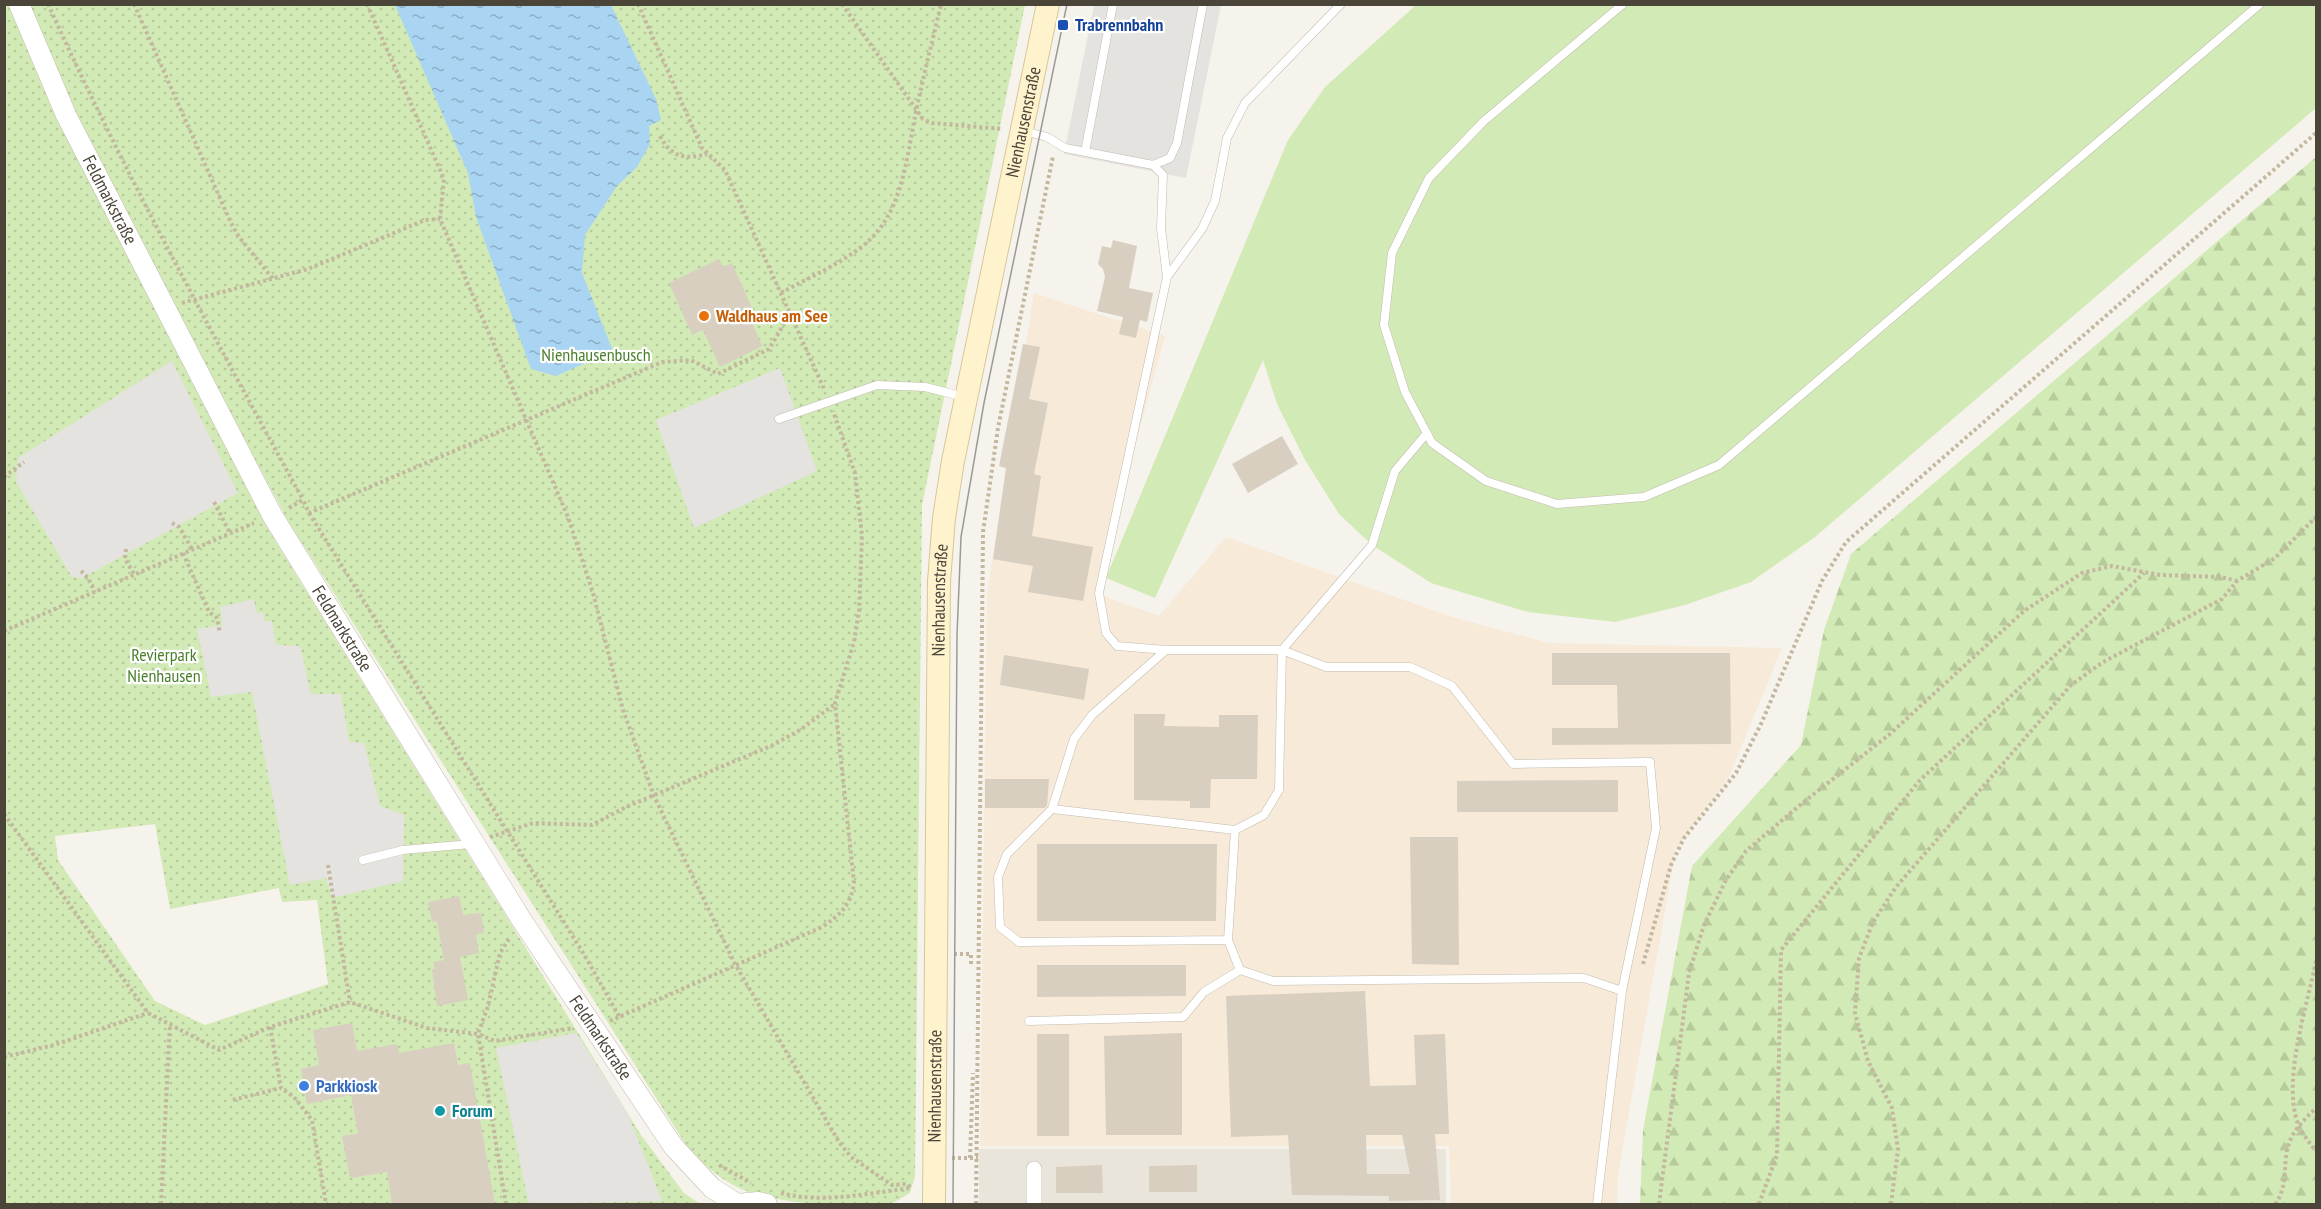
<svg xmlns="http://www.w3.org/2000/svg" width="2321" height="1209" font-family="'PT Sans Narrow',sans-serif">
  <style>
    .residential { fill: #eae5da }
    .commercial { fill: #f7ead8 }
    .grass { fill: #d2eab5 }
    .forest { fill: url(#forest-firs) }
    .park { fill: url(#park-dots); fill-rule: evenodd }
    .parking { fill: #e5e3e0 }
    .water { fill: url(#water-ripples) }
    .building { fill: #d8cfc1; fill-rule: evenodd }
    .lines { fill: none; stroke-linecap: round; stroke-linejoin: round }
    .service-casing { stroke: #c2bbae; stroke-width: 9 }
    .minor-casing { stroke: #c2bbae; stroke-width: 16 }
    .tertiary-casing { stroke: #c2bbae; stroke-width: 21 }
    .secondary-casing { stroke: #d6c79b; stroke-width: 24 }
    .path { stroke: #c4b79f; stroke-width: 4; stroke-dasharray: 3 3; stroke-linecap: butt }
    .service { stroke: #fff; stroke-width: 8 }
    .minor { stroke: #fff; stroke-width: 15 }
    .tertiary { stroke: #fff; stroke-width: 20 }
    .secondary { stroke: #fff3cd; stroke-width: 22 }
    .tram { stroke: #9a9a9a; stroke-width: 1.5 }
    .transit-dot { fill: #1a4fb4; stroke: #fff; stroke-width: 2 }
    .food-dot { fill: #e8710a; stroke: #fff; stroke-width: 2 }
    .shop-dot { fill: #3f7fe0; stroke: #fff; stroke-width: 2 }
    .culture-dot { fill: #0f9aa8; stroke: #fff; stroke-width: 2 }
    .labels { text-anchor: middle; stroke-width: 4.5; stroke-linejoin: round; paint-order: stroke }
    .transit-label { font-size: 18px; font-weight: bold; fill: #164399; stroke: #fff; text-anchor: start }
    .street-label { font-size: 18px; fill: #4b4439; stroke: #fff }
    .food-label { font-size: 18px; font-weight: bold; fill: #c56008; stroke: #fff; text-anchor: start }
    .park-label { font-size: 18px; fill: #4a7f2a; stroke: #fff }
    .shop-label { font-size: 18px; font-weight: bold; fill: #366cbe; stroke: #fff; text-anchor: start }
    .culture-label { font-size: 18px; font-weight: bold; fill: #0d838f; stroke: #fff; text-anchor: start }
  </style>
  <defs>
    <pattern id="forest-firs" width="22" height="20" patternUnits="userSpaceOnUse" patternTransform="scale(1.5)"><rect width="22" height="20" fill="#d2eab5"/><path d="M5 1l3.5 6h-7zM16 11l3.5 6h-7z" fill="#b6ca9c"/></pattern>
    <pattern id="park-dots" width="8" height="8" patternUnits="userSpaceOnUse" patternTransform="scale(1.5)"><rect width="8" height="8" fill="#d2eab5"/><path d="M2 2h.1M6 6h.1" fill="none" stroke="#b6ca9c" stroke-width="1.8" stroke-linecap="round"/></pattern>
    <pattern id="water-ripples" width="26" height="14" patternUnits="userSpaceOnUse" patternTransform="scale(1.5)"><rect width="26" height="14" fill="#a9d4f2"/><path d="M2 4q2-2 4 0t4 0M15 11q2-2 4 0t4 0" fill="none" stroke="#8caec5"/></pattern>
  </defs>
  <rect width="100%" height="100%" fill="#f6f3ec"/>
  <path class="residential" d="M979 1149H1446V1204H979Z"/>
  <path class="commercial" d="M1034 293 1165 336 1095 593 1159 616 1226 537 1452 617 1549 643 1782 648 1729 777 1676 849 1618 1174 1617 1204H1451L1449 1146H980L987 593Z"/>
  <path class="grass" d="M1416 5H2316V108L1815 537 1751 582 1685 605 1615 622 1528 612 1431 583 1372 545 1339 514 1305 460 1277 404 1263 360 1155 598 1106 578 1288 140 1325 87Z"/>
  <path class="forest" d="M2316 157V1204H1640L1643 1130 1692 866 1801 745 1824 630 1851 554Z"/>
  <path class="park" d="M17 4 185 364 268 529 641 1135 684 1193 700 1204H5L4 5ZM155 824 170 909 279 888 282 902 317 900 328 984 205 1025 155 1001 58 860 55 836Z
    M20 5H1025L922 505 915 1176 910 1193C904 1196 897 1202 890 1203 852 1209 769 1204 735 1186 716 1176 702 1163 688 1148L288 521 175 309Z"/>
  <path class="parking" d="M1094 5H1221L1186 178 1064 154Z
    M172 361 238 493 82 578 72 577 16 482 18 458Z
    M780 368 817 471 694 528 656 420Z
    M254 599 256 613 263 612 264 621H272L276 645 300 646 311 694H341L349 742 364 743 380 806 404 815 403 881 332 898 326 878 290 885 252 692 211 697 197 629 223 625 220 607Z
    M576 1033 627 1112 662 1201 529 1204 496 1048Z"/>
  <path class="water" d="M395 5H611L656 99 661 120 649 126 650 144 637 167 617 186 585 235 582 273 613 351 556 376 531 369 476 217 468 173Z"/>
  <path class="building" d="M1113 240 1137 246 1129 288 1153 293 1147 322 1140 320 1136 338 1119 334 1123 317 1097 311 1105 277 1103 269 1098 264 1102 246 1111 248Z
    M719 259 723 267 732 263 752 308 747 311 762 346 720 367 703 330 692 335 669 283Z
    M1023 344 1040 347 1029 399 1048 403 1034 474 1041 476 1032 536 1093 547 1083 601 1028 592 1033 566 993 559 1006 468 999 466Z
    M1282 436 1298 464 1248 493 1232 464Z
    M1552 653H1730L1731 744 1552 745V728H1618L1617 685H1552Z
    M1004 655 1089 669 1084 700 1000 685Z
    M1134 714H1165L1164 726 1219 727V715H1258L1257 779H1211L1210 808H1190V801L1134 800Z
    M985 779H1049L1047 806 1044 808H985Z
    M1618 780V812H1457V781Z
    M1410 837H1458L1459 965 1412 964Z
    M1037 844H1217L1216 921H1037Z
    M459 896 463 915 481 913 484 933 476 934 479 953 460 957 468 1000 437 1006 432 969H435L434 962 444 960 437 921 432 922 428 902Z
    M1037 965H1186V996L1037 997Z
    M1365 991 1370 1086 1416 1085 1414 1035 1445 1034 1449 1134H1435L1440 1200 1389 1201V1196L1292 1195 1288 1135 1231 1137 1226 996ZM1366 1135H1402L1410 1174H1367Z
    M352 1023 357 1051 397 1044 399 1053 454 1043 458 1065 470 1063 495 1204H392L387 1172 350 1178 342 1136 358 1134 351 1095 307 1104 301 1069 319 1065 313 1030Z
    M1182 1033V1135H1106L1104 1036Z
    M1037 1034H1069V1136H1037Z
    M1102 1165 1103 1193H1056V1167Z
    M1197 1165V1192H1149V1166Z"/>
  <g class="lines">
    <defs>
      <path id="service" d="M1341 4 1245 103 1227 138 1215 201 1202 229 1167 277 1099 593 1106 633 1117 646 1166 650H1282L1326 667H1410L1452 686 1513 764 1650 762 1656 828 1622 991 1597 1204
        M1623 4 1484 121 1429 178 1392 253 1384 325 1405 392 1432 443 1486 481 1557 504 1644 497 1719 465 2260 4
        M1024 131 1047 137 1065 148 1153 165 1163 175 1161 228 1167 277
        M1085 152 1113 4
        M1153 165 1170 158 1177 143 1203 4
        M779 419 877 385 925 387 965 397
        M1427 433 1395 471 1372 545 1282 650 1279 790 1264 815 1235 830 1228 940 1240 970 1273 981 1584 978 1622 991
        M1166 650 1092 715 1074 739 1052 809 1007 854 998 877 1000 927 1019 942 1228 940
        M1052 809 1235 830
        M363 860 403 850 471 844
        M1029 1021 1183 1017 1204 992 1240 970"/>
      <path id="minor" d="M1034 1169V1204"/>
      <g id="tertiary">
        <path id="s1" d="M19 4 66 115 272 515 521 919 673 1146 712 1188 737 1204"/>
        <path d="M737 1204 758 1202 767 1204"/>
      </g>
      <g id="secondary">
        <path id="s2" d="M934 1204 939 581 944 518 953 461 1048 4"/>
      </g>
    </defs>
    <use href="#service" class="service-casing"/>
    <use href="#minor" class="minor-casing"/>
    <use href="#tertiary" class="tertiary-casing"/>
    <use href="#secondary" class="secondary-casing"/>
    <path class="path" d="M48 4C125 174 214 337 303 500
      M134 4 231 223 239 237 274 280
      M367 4 444 179 440 219 568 517 593 593 623 710 654 796 735 964 839 1142 851 1157 892 1185 907 1184 911 1188
      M638 4 702 148 725 170 825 391
      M842 4 923 119 932 123 1003 129
      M660 136C671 157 684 160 707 154
      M781 293C809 277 857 257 877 232 905 199 908 147 917 107 924 73 933 39 941 4
      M182 303 308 269 425 220 440 219
      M4 477 24 462
      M214 502 230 533
      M289 508 303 500 309 513 662 362 691 360 718 374 769 349 790 314
      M309 513 585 956 620 1018
      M172 523 179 527 192 549
      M126 549 125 559 134 574
      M183 553 209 612 217 618 220 633
      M81 571 88 578 95 592
      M4 631 254 523
      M4 814 148 1013 219 1050 270 1027 350 1002 427 1028 478 1034 495 1041 573 1028
      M490 837 533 823 592 825 626 807 773 745 800 730 835 704
      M328 865 350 1002
      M954 954H971V965
      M2316 961C2307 1006 2282 1080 2298 1124 2302 1133 2310 1144 2316 1151
      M1643 964 1671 865 1684 838 1736 773 1761 724 1822 581 1846 542 2316 133
      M610 1021 822 927C840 915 851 905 854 883L835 703 854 642 859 611 862 536 855 473 833 411
      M270 1027 281 1088 294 1097 312 1120 326 1204
      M4 1057 54 1045 148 1013
      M233 1100 281 1088
      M952 1158H978
      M970 1158 973 1073
      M719 1165 751 1183
      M781 1193C822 1204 869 1193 911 1188
      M161 1204 170 1024
      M506 1204 478 1034 488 1006 500 953 510 937
      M976 1204 983 532 998 428 1053 156
      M1659 1204 1689 973 1704 925 1726 880 1746 851 1800 805 1890 734 2024 611 2082 573 2112 566 2160 575 2221 577 2237 581
      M1759 1204 1777 1155 1781 950 1920 780 2144 573
      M1891 1204 1898 1150 1892 1108 1868 1061 1855 1013 1859 958 1873 922 1896 887 2071 685 2103 662 2222 599 2237 581 2275 558 2316 517
      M2275 1204C2290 1185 2281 1162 2290 1141 2295 1128 2306 1118 2316 1108"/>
    <use href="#service" class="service"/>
    <use href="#minor" class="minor"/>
    <use href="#tertiary" class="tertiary"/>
    <use href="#secondary" class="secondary"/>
    <path class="tram" d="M953 1204 957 635 961 537 984 403 1067 4"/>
  </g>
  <rect class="transit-dot" x="1057" y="19" width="12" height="12" rx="3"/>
  <circle class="food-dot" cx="704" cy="316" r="6"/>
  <circle class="shop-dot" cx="304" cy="1086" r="6"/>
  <circle class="culture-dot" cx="440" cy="1111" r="6"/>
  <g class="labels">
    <g class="transit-label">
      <text x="1075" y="31">Trabrennbahn</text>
    </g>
    <g class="street-label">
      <text dy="6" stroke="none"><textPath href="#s2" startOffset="1090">Nienhausenstraße</textPath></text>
      <text dy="6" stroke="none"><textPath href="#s1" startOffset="216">Feldmarkstraße</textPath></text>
      <text dy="6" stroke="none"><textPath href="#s2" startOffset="604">Nienhausenstraße</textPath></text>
      <text dy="6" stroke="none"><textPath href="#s1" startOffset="704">Feldmarkstraße</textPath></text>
      <text dy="6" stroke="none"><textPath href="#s1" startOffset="1188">Feldmarkstraße</textPath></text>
      <text dy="6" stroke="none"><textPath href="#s2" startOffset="118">Nienhausenstraße</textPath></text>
    </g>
    <g class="food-label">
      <text x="716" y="322">Waldhaus am See</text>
    </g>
    <g class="park-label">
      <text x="596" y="361">Nienhausenbusch</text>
      <text x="164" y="661">Revierpark<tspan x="164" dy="21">Nienhausen</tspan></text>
    </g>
    <g class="shop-label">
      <text x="316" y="1092">Parkkiosk</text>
    </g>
    <g class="culture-label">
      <text x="452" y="1117">Forum</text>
    </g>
  </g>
  <rect width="2321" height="1209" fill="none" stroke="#4b4439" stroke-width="12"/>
</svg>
